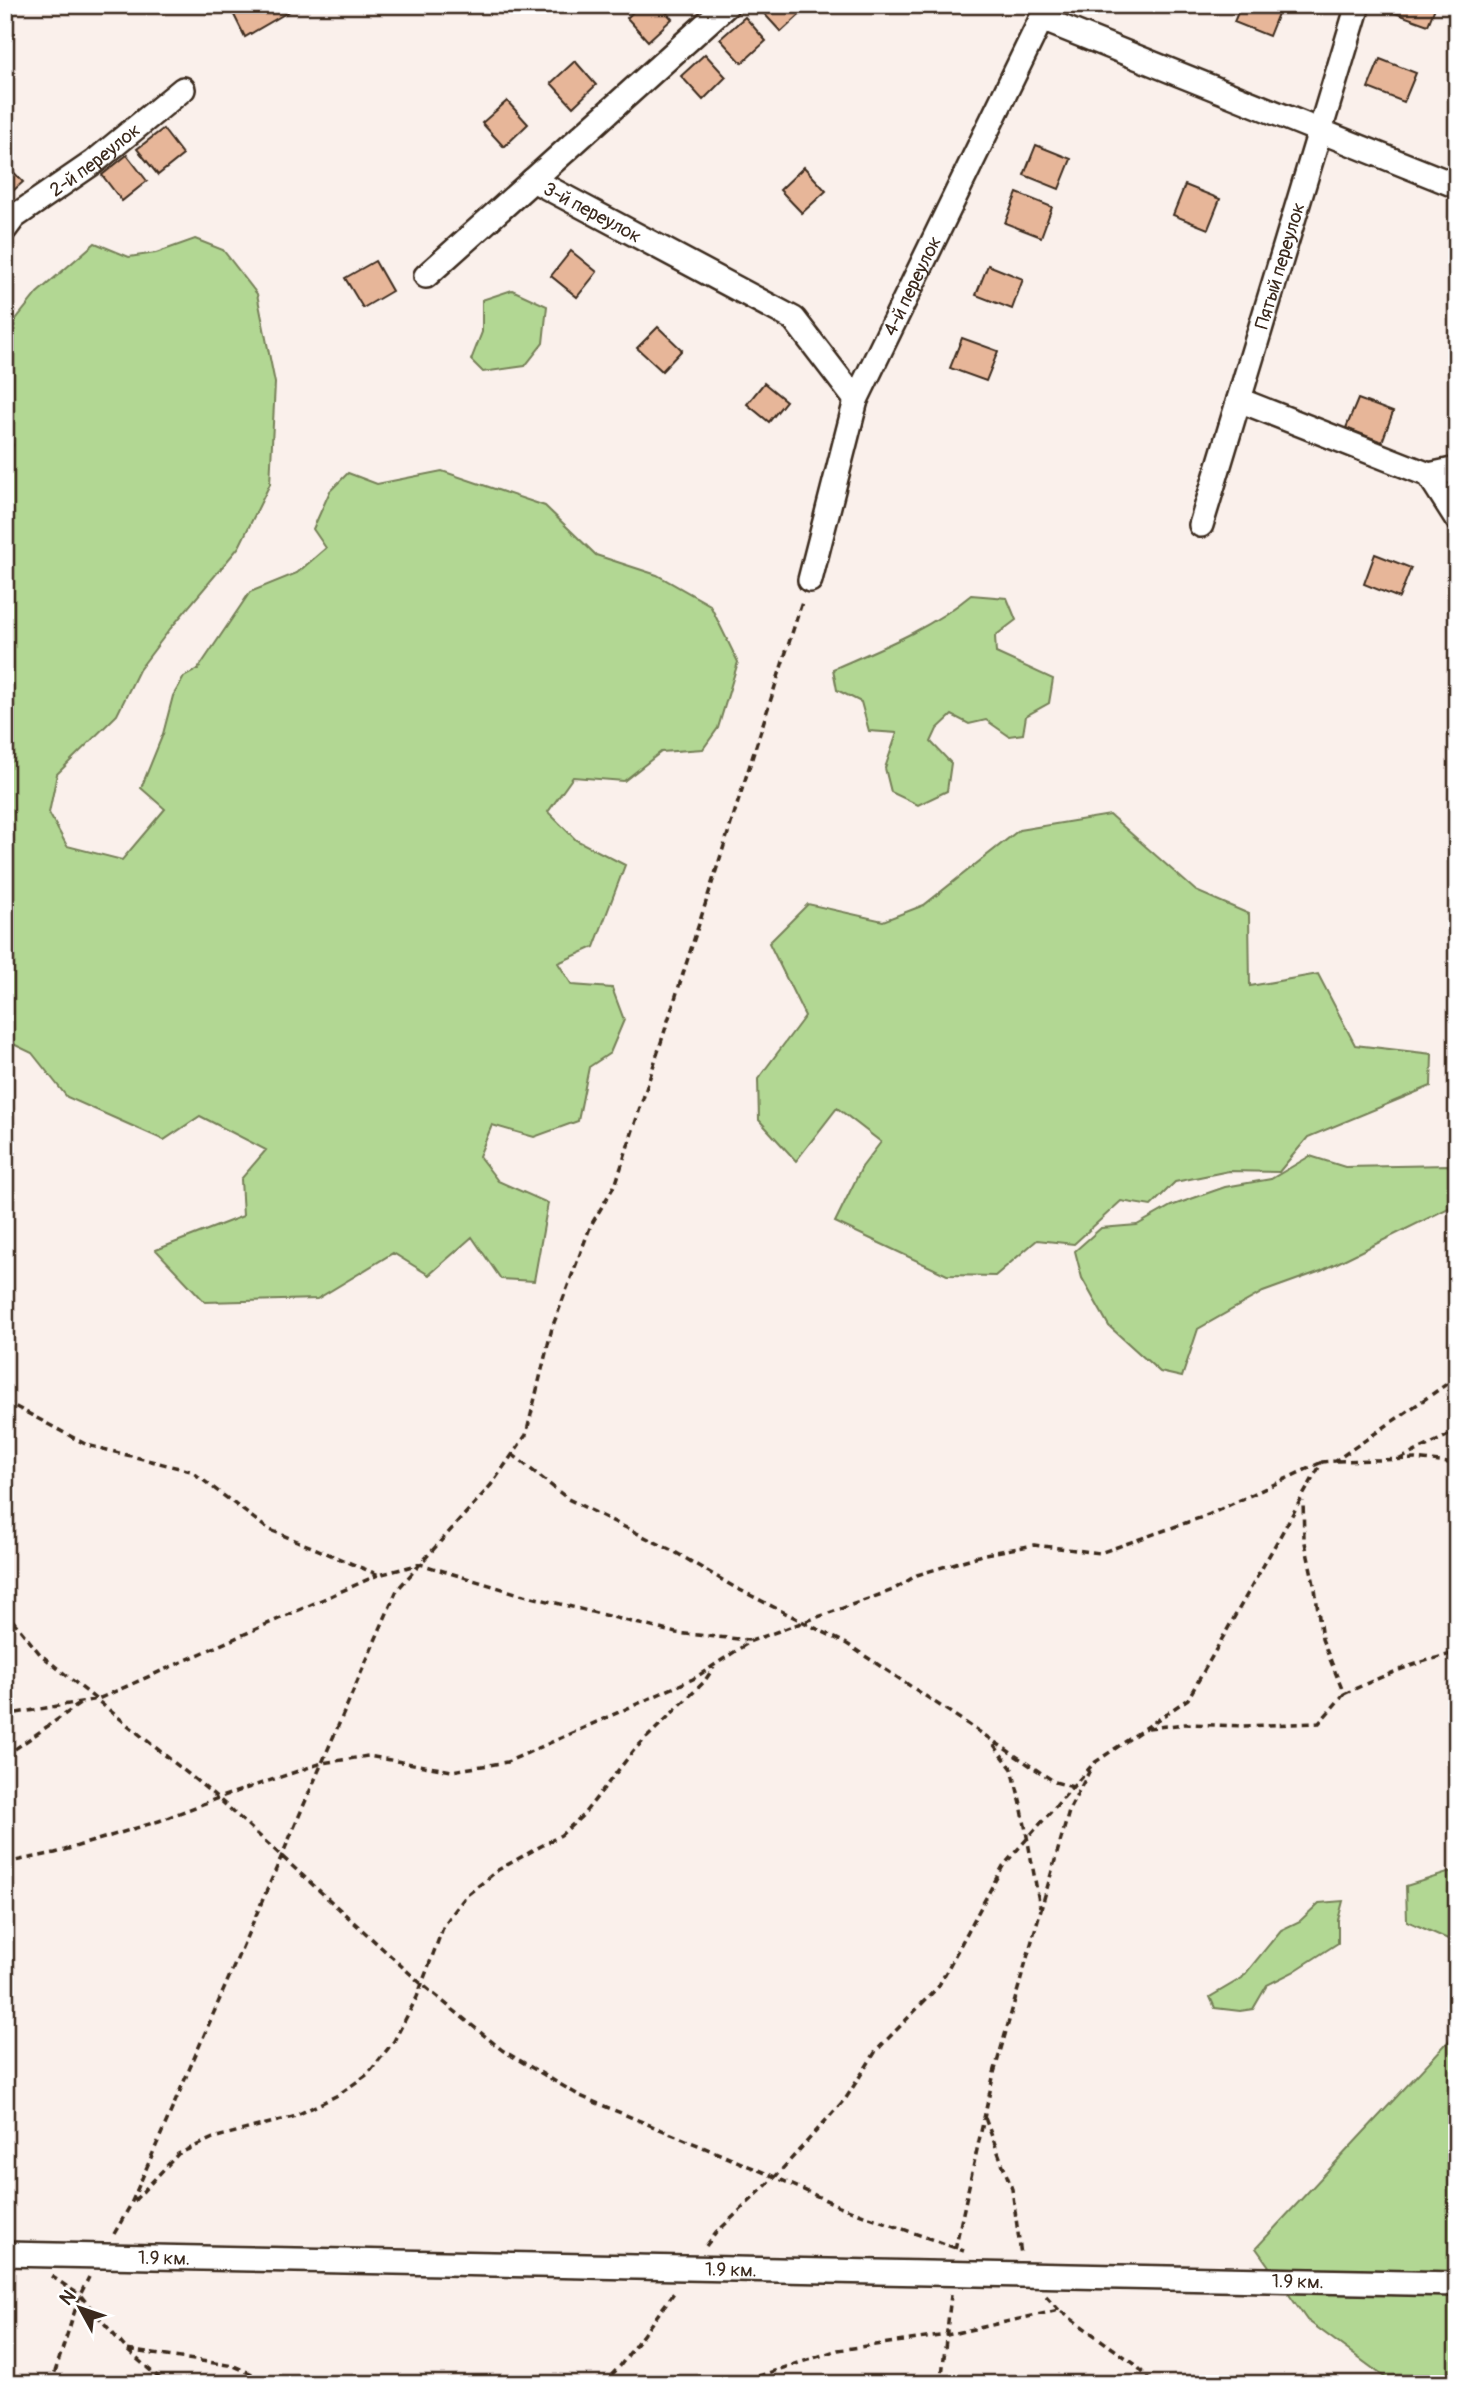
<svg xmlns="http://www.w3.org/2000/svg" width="1462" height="2389" font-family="Pangolin,sans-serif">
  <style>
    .green { fill: #b2d793; stroke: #768058; stroke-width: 2 }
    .building { fill: #e7b699; stroke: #3b2a1e; stroke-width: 2 }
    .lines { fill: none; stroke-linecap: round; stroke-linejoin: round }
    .minor-casing { stroke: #3b2a1e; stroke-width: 28 }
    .path { stroke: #3b2a1e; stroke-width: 3.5; stroke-dasharray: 7 5; stroke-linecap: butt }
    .minor { stroke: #fff; stroke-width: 23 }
    .labels { text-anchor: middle; stroke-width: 6; stroke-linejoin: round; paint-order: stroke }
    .street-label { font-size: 19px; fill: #3b2a1e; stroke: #fff }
  </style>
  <rect width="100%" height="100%" fill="#faf0eb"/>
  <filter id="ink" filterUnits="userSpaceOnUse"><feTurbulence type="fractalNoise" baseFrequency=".0143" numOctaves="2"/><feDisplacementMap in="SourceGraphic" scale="14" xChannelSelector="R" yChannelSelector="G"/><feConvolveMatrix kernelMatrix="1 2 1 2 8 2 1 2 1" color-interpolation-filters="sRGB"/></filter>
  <g filter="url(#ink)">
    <path class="green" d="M195 239 223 250 257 294 275 383 270 484 239 547 170 629 139 670 117 715 57 774 49 813 67 846 122 860 165 809 141 788 163 734 173 696 184 677 198 669 250 592 297 573 326 548 313 529 330 491 348 473 377 484 442 471 545 506 596 555 657 575 710 605 738 662 718 728 703 749 661 752 624 781 573 777 548 812 576 840 625 865 594 947 558 963 572 985 612 988 624 1020 610 1053 589 1067 578 1121 534 1137 492 1125 479 1156 498 1181 548 1203 534 1281 501 1279 472 1237 429 1275 393 1253 317 1299 205 1302 156 1250 243 1216 241 1179 266 1150 200 1116 164 1140 67 1097 32 1053 5 1040V464L13 445 5 429V356L13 323 37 293 95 243 129 257 156 253Z
      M512 290 547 306 543 343 525 366 483 372 471 360 482 332V300Z
      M971 595 1007 598 1016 620 995 636 996 653 1053 679 1049 703 1026 716 1023 734 1009 736 986 720 969 724 952 715 937 729 931 742 951 763 947 791 918 805 891 792 885 768 897 733 869 731 861 702 837 690 833 669C881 648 930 629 971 595Z
      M1110 815 1196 891 1249 914 1250 986 1318 974 1355 1045 1432 1054 1431 1086 1308 1137 1279 1172 1229 1171 1175 1182 1151 1206 1121 1201 1074 1244 1037 1240 995 1276 947 1275 835 1222 862 1167 881 1142 837 1108 796 1161 759 1120 758 1079 805 1016 769 943 808 904 883 921 924 905 1019 830Z
      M1310 1156 1345 1167 1448 1165 1457 1185V1204L1321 1271 1263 1292 1198 1329 1182 1377 1160 1372 1109 1326 1082 1278 1075 1251 1101 1228 1137 1225 1171 1206 1225 1187 1271 1179Z
      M1457 1870V1943L1407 1921 1406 1886Z
      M1343 1901 1338 1920V1943L1293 1972 1267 1985 1253 2009 1240 2011 1215 2008 1210 1997 1242 1978 1281 1930 1300 1921 1319 1903Z
      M1457 2032V2384H1394L1307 2320 1256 2248Z"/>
    <path class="building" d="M229 5H300L245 37Z
      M640 5H660L672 19 648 41 627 18Z
      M762 5H801L805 10 781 32 759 8Z
      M1241 5 1281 6 1269 36 1234 22Z
      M1395 5H1436L1428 25 1392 12Z
      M745 17 766 41 742 63 720 39Z
      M705 54 726 77 703 100 681 76Z
      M1380 59 1416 73 1404 102 1368 88Z
      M575 61 596 85 573 107 551 83Z
      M507 101 528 124 504 147 482 123Z
      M163 129 183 155 158 175 137 149Z
      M1036 145 1071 159 1059 189 1024 175Z
      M127 155 147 181 122 201 102 175Z
      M5 163 23 182 5 198Z
      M804 167 826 191 802 213 780 190Z
      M1185 185 1220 199 1208 229 1173 215Z
      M1017 193 1052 207 1041 237 1005 223Z
      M571 251 597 272 577 297 551 276Z
      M375 261 392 291 363 308 345 278Z
      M988 265 1023 279 1012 309 976 295Z
      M658 327 682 350 662 371 637 348Z
      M962 338 998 351 986 381 950 368Z
      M764 383 786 401 769 422 747 404Z
      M1358 399 1393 412 1382 442 1346 428Z
      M1375 554 1411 568 1399 598 1364 584Z"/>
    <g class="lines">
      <defs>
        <g id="minor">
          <path id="s1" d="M727 5 533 180 794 319 856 400"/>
          <path d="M1042 19 1457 186"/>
          <path id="s2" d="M5 229 14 217 94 162 183 89"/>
          <path d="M426 276 533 180"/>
          <path d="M1239 400 1429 475 1457 519"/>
          <path d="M1429 475 1457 469"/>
          <path id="s3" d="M1201 525 1358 5"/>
          <path id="s4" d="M810 580 856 400 1048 5"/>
          <path id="s5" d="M5 2254 1457 2284"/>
        </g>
      </defs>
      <use href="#minor" class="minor-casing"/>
      <path class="path" d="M5 1401 87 1445 191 1471 268 1529 379 1575 420 1564 516 1593 676 1633 749 1640
        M512 1454 568 1499 673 1551 736 1588 847 1644 1055 1782 1073 1787
        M1400 1459 1457 1431
        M1337 1461 1415 1459 1457 1464
        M5 1611 40 1654 218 1798 418 1981 502 2050 580 2096 775 2177 839 2206 964 2251
        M1344 1694C1380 1677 1417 1661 1457 1653
        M5 1715 98 1699 378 1575
        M1148 1728 1185 1724 1243 1726 1319 1723 1344 1694 1322 1639 1315 1589 1304 1538 1303 1501
        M994 1745 1012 1769 1021 1804 1040 1907
        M5 1756 81 1703
        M5 1863 55 1853 159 1821 218 1798 322 1763 368 1756 452 1771 507 1762 693 1679 751 1641 893 1590 917 1575 985 1554 1034 1545 1100 1553 1208 1515 1322 1462
        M985 2118 1012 2189 1021 2255
        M134 2201 178 2154 213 2138 293 2117 338 2095 368 2074 394 2041 417 1997 444 1925 466 1896 498 1870 561 1835 582 1816 635 1749 704 1682 714 1667
        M114 2234 130 2206 397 1590 491 1485 526 1435 552 1328 591 1225 616 1183 803 599
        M706 2246 716 2233 775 2177 846 2098 876 2051 938 1987 1003 1866 1094 1763 1188 1699 1322 1462 1335 1461 1457 1377
        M955 2249 994 2073 1070 1808 1090 1770
        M51 2276 80 2295 127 2350 234 2366 275 2384
        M1046 2296 1059 2310
        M128 2351 166 2384
        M51 2384 80 2295 89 2277
        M603 2384 620 2366 676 2290
        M735 2384 838 2350 947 2335 1059 2310 1136 2365 1153 2384
        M941 2384 951 2295"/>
      <use href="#minor" class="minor"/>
    </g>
  </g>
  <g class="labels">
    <g class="street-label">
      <text dy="7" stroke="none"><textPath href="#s2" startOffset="114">2-й переулок</textPath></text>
      <text dy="7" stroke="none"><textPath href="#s1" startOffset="329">3-й переулок</textPath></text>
      <text dy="7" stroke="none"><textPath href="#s3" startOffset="271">Пятый переулок</textPath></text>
      <text dy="7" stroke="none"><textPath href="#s4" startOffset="313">4-й переулок</textPath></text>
      <text dy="7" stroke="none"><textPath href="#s5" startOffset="159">1.9 км.</textPath></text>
      <text dy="7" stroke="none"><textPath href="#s5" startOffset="726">1.9 км.</textPath></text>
      <text dy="7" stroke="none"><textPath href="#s5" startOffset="1293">1.9 км.</textPath></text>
    </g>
  </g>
  <rect width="1462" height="2389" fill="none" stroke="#fff" stroke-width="28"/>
  <rect x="14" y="14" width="1434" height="2361" fill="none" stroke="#3b2a1e" stroke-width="2.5" filter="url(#ink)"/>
  <g transform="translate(80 2308) rotate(310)" stroke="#ffffff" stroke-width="5" paint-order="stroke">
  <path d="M0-5L12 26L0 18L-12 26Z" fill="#3b2a1e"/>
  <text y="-10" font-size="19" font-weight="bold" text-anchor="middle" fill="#3b2a1e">N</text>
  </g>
</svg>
